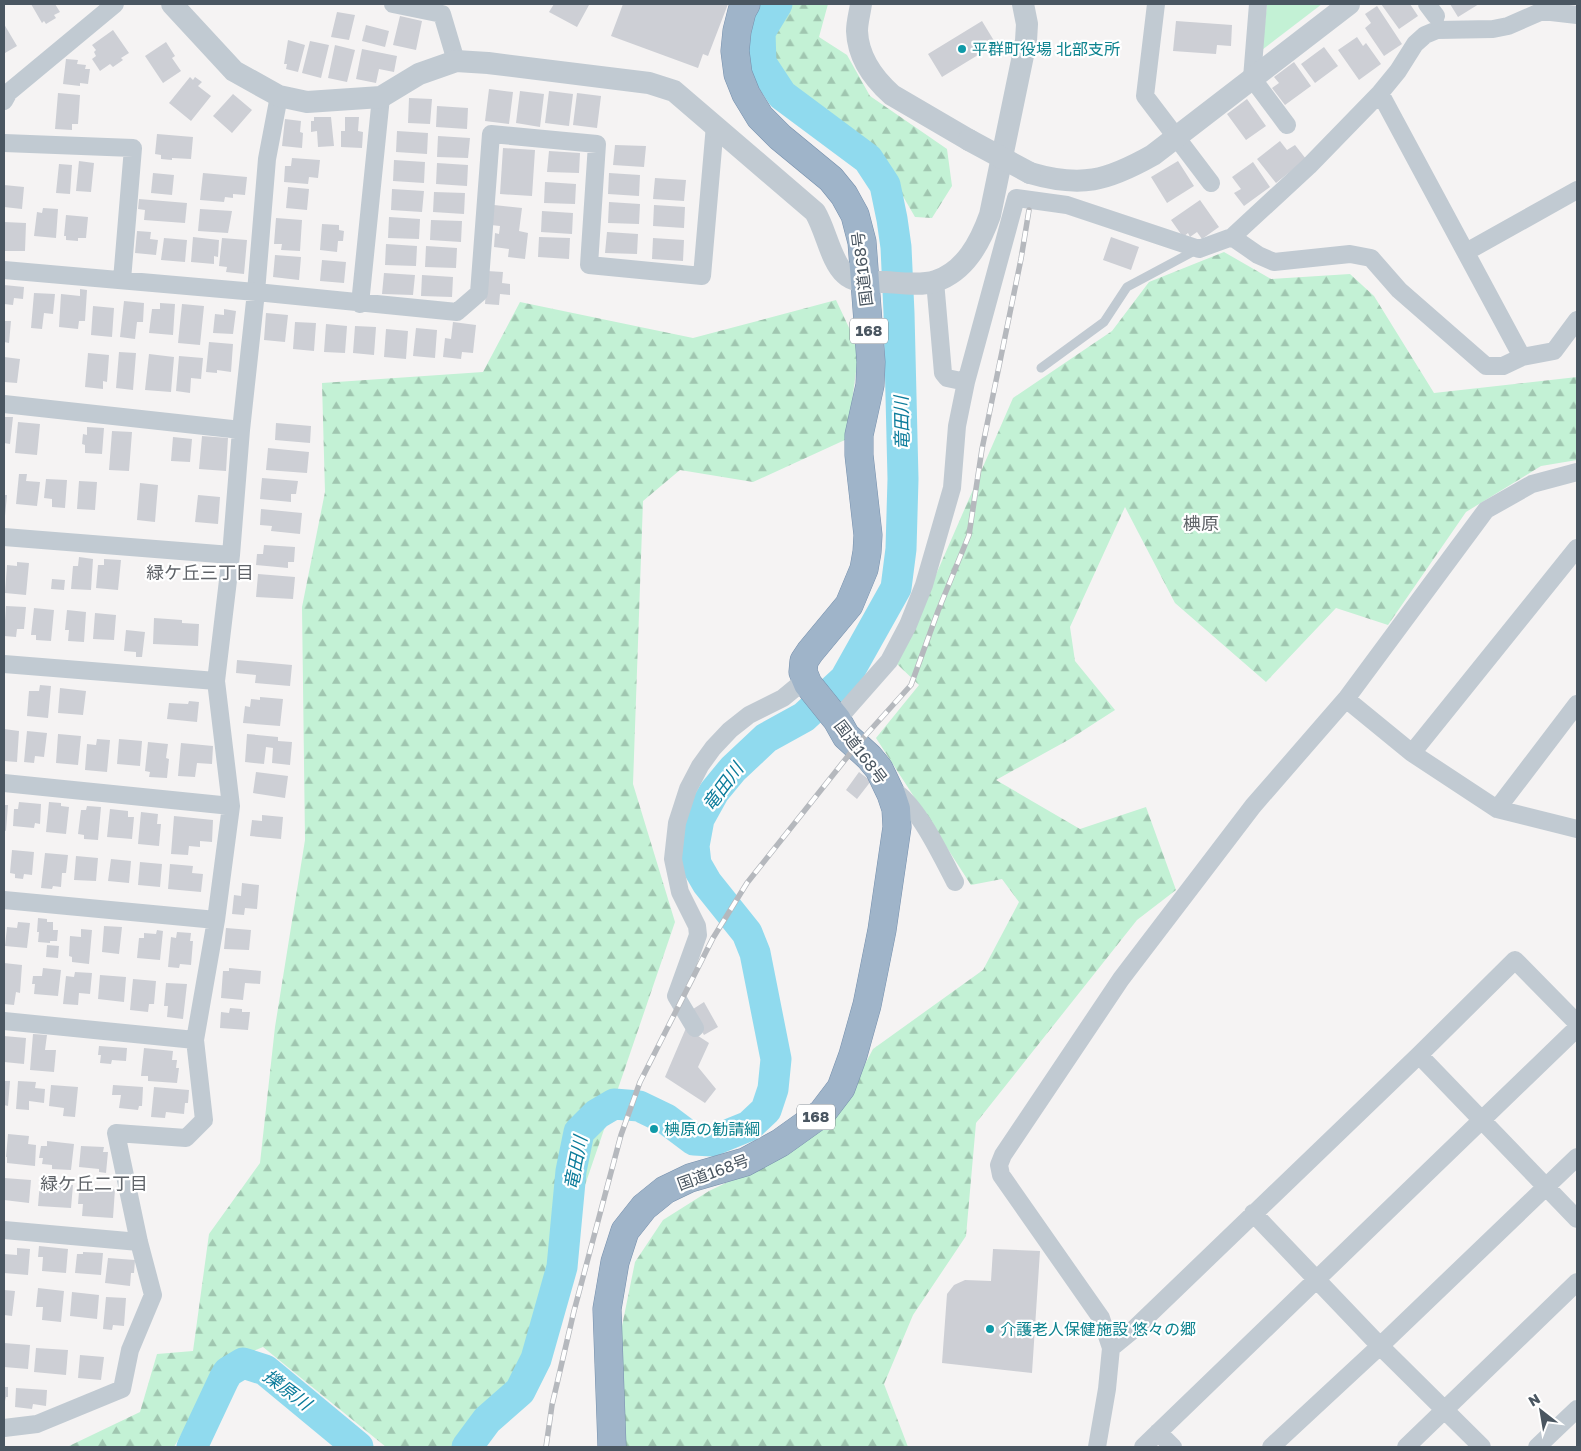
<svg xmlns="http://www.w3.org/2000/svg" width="1581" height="1451" font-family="'Golos Text','Noto Sans JP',sans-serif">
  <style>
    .forest { fill: url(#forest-firs) }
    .park { fill: #c3f1d5 }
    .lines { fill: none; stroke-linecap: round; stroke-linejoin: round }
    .river { stroke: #90daee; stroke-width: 31 }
    .building { fill: #cdcfd5 }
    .trunk-casing { stroke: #7690ad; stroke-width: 29 }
    .service { stroke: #c1cad2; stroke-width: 9 }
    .minor { stroke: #c1cad2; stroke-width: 18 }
    .tertiary { stroke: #c1cad2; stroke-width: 22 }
    .trunk { stroke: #9fb4c9; stroke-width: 28 }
    .rail-casing { stroke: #b5b8bd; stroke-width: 5.5 }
    .rail { stroke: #fff; stroke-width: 4; stroke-dasharray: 11; stroke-linecap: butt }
    .tertiary-bridge { stroke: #c1cad2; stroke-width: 22 }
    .culture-dot { fill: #0f9aa8; stroke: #fff; stroke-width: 2 }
    .labels { text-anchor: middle; stroke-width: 4.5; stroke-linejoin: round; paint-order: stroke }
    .shield { fill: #fff; stroke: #808990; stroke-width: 1 }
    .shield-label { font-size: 15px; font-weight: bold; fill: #4a5661 }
    .culture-label { font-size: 16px; fill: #0d838f; stroke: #fff; text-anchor: start }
    .street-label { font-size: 16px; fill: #4a5661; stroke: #fff }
    .water-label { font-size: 18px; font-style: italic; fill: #0c7c9b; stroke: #fff }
    .neighbourhood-label { font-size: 18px; fill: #5f6368; stroke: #fff }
  </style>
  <defs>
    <pattern id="forest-firs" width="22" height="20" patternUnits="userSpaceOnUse" patternTransform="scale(1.25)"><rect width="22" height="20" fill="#c3f1d5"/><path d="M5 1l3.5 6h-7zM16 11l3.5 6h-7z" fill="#a0c6b0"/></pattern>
  </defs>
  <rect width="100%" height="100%" fill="#f5f3f3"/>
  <path class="forest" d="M785 4H828L819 37 847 55 870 96 947 149 952 186 932 218 915 217 878 153 786 90 768 60 767 34Z
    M1224 252 1271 279 1350 274 1374 296 1434 393 1577 377V460L1541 466 1466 512 1388 625 1336 608 1266 682 1175 603 1125 507 1070 627 1075 661 1115 710 1070 739 996 780 1080 829 1146 807 1176 890 1137 920 976 1123 966 1236 913 1315 884 1384 908 1447H620V1336L635 1262 663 1220 709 1191 794 1150 847 1098 873 1049 983 970 1019 902 1002 879 971 885 876 738 919 685 897 664 1013 398 1112 331 1149 282Z
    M836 300 859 349 847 439 753 482 680 470 643 501 633 784 675 922 505 1419 461 1447H386L263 1347 222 1364 174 1447H67L140 1412 157 1354 193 1351 209 1234 260 1163 275 1027 305 840 302 607 325 492 322 383 483 372 520 302 693 338Z"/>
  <path class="park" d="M1267 4H1322L1262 50Z"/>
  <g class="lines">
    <path class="river" d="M192 1447 224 1379 228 1372 243 1363 265 1370 358 1447
      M467 1447 487 1420 520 1391 536 1359 562 1267 571 1171 579 1132 597 1114 614 1104 639 1106 666 1119 694 1140 712 1141 749 1126 766 1110 773 1089 776 1059 755 953 747 933 707 883 696 864 694 846 699 819 714 792 733 769 766 738 804 717 845 679 896 588 901 549 903 479 899 313 896 247 892 219 885 185 868 159 782 95 761 63 760 32 777 4"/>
  </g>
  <path class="building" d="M31 4H55L60 12 54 15 56 18 46 24 44 21 42 23Z
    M554 4H586L589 5 577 27 549 12Z
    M623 4H728L708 56 703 54 698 68 611 36Z
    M1381 4H1410L1418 16 1399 29Z
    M1450 4H1479L1458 17Z
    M1377 6 1402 44 1384 56 1365 28 1371 23 1365 14Z
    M337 12 355 15 349 40 331 37Z
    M400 16 422 21 416 50 393 45Z
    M982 21 996 44 942 77 928 54Z
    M1176 21 1232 25 1231 46 1217 45 1216 54 1173 51Z
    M4 24 17 46 5 53 4 51Z
    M366 25 389 31 385 47 362 41Z
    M113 30 129 53 121 58 123 60 113 67 110 64 100 71 92 59 96 56 94 52 96 50 92 45Z
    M1357 37 1363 46 1366 43 1381 64 1359 80 1338 50Z
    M288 40 305 45 298 72 286 69 287 64H284Z
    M310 41 329 45 321 78 302 73Z
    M166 42 175 56 172 58 181 71 163 83 145 56Z
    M335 45 355 50 347 82 328 78Z
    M1324 47 1338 66 1315 83 1301 64Z
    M362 49 397 56 394 72 379 69 376 83 356 79Z
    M66 59 78 60 77 64 86 65 85 69H90L88 84 80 83V86L63 84Z
    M1294 62 1311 86 1285 105 1272 88 1279 83 1274 77Z
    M190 77 193 80 195 77 202 82 198 86 211 96 191 121 169 103Z
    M489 89 513 92 509 124 485 121Z
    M520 91 544 94 540 127 516 123Z
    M549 91 573 94 569 126 545 123Z
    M58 93 80 95 78 124H72V130L55 129Z
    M577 93 601 96 597 128 573 125Z
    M233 94 252 110 232 133 213 116Z
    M409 98 432 99 430 124 408 123Z
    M1247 99 1266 126 1246 140 1227 114Z
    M437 106 468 108 467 129 436 127Z
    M314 117H331L334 146 318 147 317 131 311 132V121H314Z
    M345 117H359L358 131 363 132 362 148 341 147V131H345Z
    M285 119 301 121 300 132 303 133 302 148 282 146Z
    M397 131 428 133 427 154 396 152Z
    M157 134 193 137 191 159 172 158V160L161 159V155L155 154Z
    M438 136 470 138 468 158 437 157Z
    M1280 141 1287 150 1295 145 1306 159 1276 183 1257 159Z
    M615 145 646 146 644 167 613 165Z
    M503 148 535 150 532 196 500 194Z
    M549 151 580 153 579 173 547 172Z
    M292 158 320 160 318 178 309 177 308 184 284 182 285 166H291Z
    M394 160 425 162 424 183 393 181Z
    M79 161 94 163 91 192 76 191Z
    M1178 161 1194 186 1167 203 1151 177Z
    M1253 162 1270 187 1244 206 1234 193 1241 189 1232 177Z
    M437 163 468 165 467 186 436 184Z
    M59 164 72 165 70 194 56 193Z
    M153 173 174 175 172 195 151 193Z
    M203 173 247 177 245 195 233 194V198L225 197 224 202 200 200Z
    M609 173 640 175 639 196 608 194Z
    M655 178 686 180 684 201 653 199Z
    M545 182 576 184 575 204 544 203Z
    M4 185 24 187 22 209 4 207Z
    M288 187 309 189 307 210 286 208Z
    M392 189 424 191 422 212 391 210Z
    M434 192 465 193 464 214 433 212Z
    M139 199 187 203 185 223 144 220 145 210 138 209Z
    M1200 200 1219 227 1202 239 1197 232 1190 237 1188 233 1183 237 1171 220Z
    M609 202 640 204 639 224 608 223Z
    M494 205 522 208 519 231 528 233 525 259 508 257 509 249 494 247 495 233 499 234 500 226 491 225Z
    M654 205 685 207 684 228 653 226Z
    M43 208 58 209 56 238 34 236 37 212 42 213Z
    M200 209 232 211 228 233 198 231Z
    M542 211 573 213 572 234 541 232Z
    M66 215 88 217 86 238H78V241L66 240V236H64Z
    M389 217 420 219 419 239 388 238Z
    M276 218 302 220 300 251 281 250 282 244H274Z
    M431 220 462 221 461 242 430 240Z
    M4 222 26 223 25 251H4Z
    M322 224 339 225V230L344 231 343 241H338L337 252 320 250Z
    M137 231 151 232 150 239 158 240 156 255 135 253Z
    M607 232 638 234 637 254 605 253Z
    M193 237 219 240 218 257 214 256V264L191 262Z
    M539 237 570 238 569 259 538 257Z
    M1111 237 1139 247 1131 270 1103 260Z
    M164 238 187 240 185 262 161 260Z
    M222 238 247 240 244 274 226 272 227 267 219 266Z
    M653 238 684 240 683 261 652 259Z
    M386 244 417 246 416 266 385 265Z
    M426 246 457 248 456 268 425 267Z
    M275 255 301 257 299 280 273 277Z
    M322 260 346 262 344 283 320 281Z
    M487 271 503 272 502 283 510 284V295L500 294 499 305 485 304Z
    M384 273 415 275 413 295 382 294Z
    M422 275 453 277 452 297 421 296Z
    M4 285 24 287 23 299 14 298 13 305 4 304Z
    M80 289 87 290 85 321H79L78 329 59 327 61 294 80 296Z
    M34 293 55 294 53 314 44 313 42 329 31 328Z
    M124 301 144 303 143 322H137L135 339 120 337Z
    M160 303 175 304 173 335 149 333 152 309H160Z
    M182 304 204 306 200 345 178 343Z
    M93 306 114 308 112 337 91 335Z
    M224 309 236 311 233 334 213 333 215 314 224 315Z
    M266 313 288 315 285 342 264 340Z
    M4 321H11L9 343 4 342Z
    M295 322 316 323 314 351 293 349Z
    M453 322 476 325 473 353 462 352 461 359 443 357 445 338 451 339Z
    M326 324 347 326 345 353 324 352Z
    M355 326 376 327 374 355 353 353Z
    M416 328 437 330 435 358 413 356Z
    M386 329 408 331 406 359 384 357Z
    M209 342 233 344 231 372 217 370V373L206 372Z
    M119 352 136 353 133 390 116 388Z
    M88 353 109 355 107 382 103 381V389L85 387Z
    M149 354 174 357 171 392 145 390Z
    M179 356 203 358 201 379 191 378 190 393 176 391Z
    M4 357 20 359 17 383 4 382Z
    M4 417H13L10 444 4 443Z
    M18 422 40 424 37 455 15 453Z
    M276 423 311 426 310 443 275 440Z
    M87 427 104 428 102 454 85 453V445L82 444 83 434 87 435Z
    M112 431 132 432 129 471 109 470Z
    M202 436 228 438 226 471 199 469Z
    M173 437 192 439 190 462 171 461Z
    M268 448 309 452 307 473 266 470Z
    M19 474H27L26 481 40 482 37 506 16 504Z
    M262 478 298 481 296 494H291V502L260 499Z
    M46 479 67 480 65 508 52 507V499L44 498Z
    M79 481 97 482 95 510 77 509Z
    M140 483 158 485 155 522 137 520Z
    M4 495H7L5 516H4Z
    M198 495 220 497 218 524 195 522Z
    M261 509 302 513 300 534 271 531 272 526 260 525Z
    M264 545 295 547 294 562H288V568L256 565 257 554H263Z
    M79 557 93 559 91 590 71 589 73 566H78Z
    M104 559 121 560 118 590 96 588 98 565H104Z
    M17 562 29 563 26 595 5 593 7 565 17 566Z
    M258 574 295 577 293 599 256 597Z
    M52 579 65 580 64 590 51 589Z
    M6 606 26 607 24 629H17L16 637 4 636Z
    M34 608 54 610 51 641 36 640V635H31Z
    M67 610 86 612 84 642 68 641 69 630H65Z
    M95 613 116 615 114 640 93 639Z
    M154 618 182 620V623L199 624 198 646 153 644Z
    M126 630 145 632 142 657H136V652L124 651Z
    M237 660 292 665 290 686 255 683 256 675 236 673Z
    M40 685 51 686 48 718 27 716 29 691H39Z
    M60 688 86 691 83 715 58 713Z
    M260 697 283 699 280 726 243 723 245 706 250 707 251 699 260 700Z
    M189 701 199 702 197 722 167 719 169 703 188 704Z
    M4 729 19 731 17 762 4 761Z
    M27 731 47 733 44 757 35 756 34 763 24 762Z
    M58 734 81 736 78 765 56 763Z
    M247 734 278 737V741L292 742 290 765 272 763 273 748 266 747 264 764 245 762Z
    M97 739 110 740 107 772 85 770 87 744 96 745Z
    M119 739 142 741 140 766 117 764Z
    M148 742 168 744 166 758 169 759 167 778 149 777 150 772 145 771Z
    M181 743 213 746 212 764 197 763 195 777 178 776Z
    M256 772 288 776 285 798 253 793Z
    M859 772 871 781 857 799 846 790Z
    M19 802 41 804 40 824 35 823 34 828 13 826 14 809H18Z
    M49 802 61 803V806L69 807 66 834 46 832Z
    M4 805H8L6 831 4 830Z
    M87 806 101 807 98 840 84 839V835L78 834 81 810H86Z
    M110 809 128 811V817H134L132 839 107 837Z
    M141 812 158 814 157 824H161L159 846 138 844Z
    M262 815 283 817 281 839 250 836 252 820 262 821Z
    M174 816 213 820 212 842 200 841V847L189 846 188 855 171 854Z
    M12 850 34 852 32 875 24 874 23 879 15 878V874L10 873Z
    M45 853 68 855 66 873H62L61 887 53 886 52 889 41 888Z
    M76 856 98 858 96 881 74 880Z
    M111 859 131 861 129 883 108 881Z
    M140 862 162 864 160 887 138 885Z
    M170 864 193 866 192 873 203 874 201 892 168 889Z
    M242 883 259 885 257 909 245 908 244 915 232 914 234 895 241 896Z
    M38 918 47 919V922H53V930H58L57 941H50V943L38 942 39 932H37Z
    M18 922 30 923 27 948 5 946 7 927 17 928Z
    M104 926 122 927 119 954 102 952Z
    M226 928 251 930 249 950 224 949Z
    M81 929 92 930 89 964 72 962V957L69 956 70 936 81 937Z
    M157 930 163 931 160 960 137 958 139 938H144V933L156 934Z
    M177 932 191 933 190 941H193L191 965 180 964 179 968 168 967 171 937 176 938Z
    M47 945 59 946 58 958 46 957Z
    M4 963 22 965 20 993 16 992 14 1005 4 1004Z
    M43 968 61 970 58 996 34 994 35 984H32L33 976H42Z
    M229 968 261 971 260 984 245 983 243 1000 221 998 223 971H229Z
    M75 972 92 973 90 994 79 993 78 1005 63 1004 66 976 74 977Z
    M100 975 126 977 124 1002 98 999Z
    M133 979 156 981 154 1004H149L148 1012 130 1010Z
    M166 983 187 984 183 1019 167 1017 168 1006H164Z
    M704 1002 718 1027 704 1035 690 1011Z
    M230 1008 242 1009V1012H250L248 1030 220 1028 221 1012 229 1013Z
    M686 1028 709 1043 698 1067 716 1089 705 1103 665 1077Z
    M33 1034 47 1035 45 1050H56L54 1072 30 1070Z
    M4 1036 26 1038 24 1064 4 1062Z
    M99 1046 127 1048 126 1061 112 1060 111 1064 100 1063 101 1055H98Z
    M144 1048 173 1051 172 1060H177L176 1068H179L177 1083 148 1081V1076H141Z
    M4 1081H10L8 1106 4 1105Z
    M18 1081 36 1082 35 1088 45 1089 44 1103 29 1101V1110L16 1109Z
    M51 1085 78 1087 75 1117 63 1116 64 1108 49 1106Z
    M113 1085 143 1087 142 1106H139L138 1110 119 1108 121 1095H112Z
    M154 1087 189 1090 188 1103H185L184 1114 166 1112 165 1118 151 1117Z
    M8 1134 29 1136 28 1144 36 1145 35 1166 7 1163V1157H6Z
    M47 1141 74 1144 71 1170 52 1169V1165L42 1164 43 1158H39L41 1146H47Z
    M81 1146 104 1147 103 1152H108L106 1173 99 1172V1169L79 1167Z
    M4 1178 31 1180 29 1203 4 1200Z
    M40 1182 73 1185 71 1208 38 1206Z
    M85 1186 115 1189 113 1218 82 1216 83 1204H78L79 1192 84 1193Z
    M39 1246 68 1249 66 1273 42 1271 43 1257H38Z
    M17 1248 30 1249 28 1275 4 1273V1254L17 1255Z
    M993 1249 1040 1251 1032 1373 942 1363 947 1294 954 1285 965 1280 991 1281Z
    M83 1252 103 1253 101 1275 75 1273 77 1254H83Z
    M108 1258 135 1260 134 1273H131L130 1286 105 1283Z
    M38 1288 64 1291 61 1322 42 1320 43 1307H36Z
    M4 1290 15 1291 12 1316 4 1315Z
    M72 1292 99 1295 97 1319 70 1316Z
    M106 1297 126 1298 124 1326 113 1325 112 1330 103 1329Z
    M4 1343 30 1345 28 1369 4 1367Z
    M36 1348 68 1350 66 1375 34 1372Z
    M80 1355 104 1357 101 1380 78 1378Z
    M4 1387H8V1397H6L5 1401H4Z
    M16 1388 47 1390 46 1406 33 1404 32 1409 15 1407Z"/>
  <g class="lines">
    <defs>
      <path id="trunk" d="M612 1447 607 1309 615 1262 625 1231 644 1207 665 1190 690 1178 745 1162 780 1143 822 1113 841 1088 853 1055 867 1005 882 930 897 827 896 809 891 794 879 769 869 757 846 736 837 720 808 684 803 672 804 661 810 652 849 605 864 569 867 552 868 535 859 455V435L870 385 871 362 862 242 855 215 844 195 831 179 780 137 760 117 746 94 738 74 735 51 737 31 742 11 746 4"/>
    </defs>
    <use href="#trunk" class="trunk-casing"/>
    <path class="service" d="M1041 368 1104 322 1127 287 1198 249"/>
    <path class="minor" d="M393 4 442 14 456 61
      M1156 4 1145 96 1211 183
      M1258 4 1252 78 1287 125
      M1427 4 1436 16
      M1577 15 1551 12H1540L1508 26 1493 29 1437 30 1425 35 1415 44 1398 71 1380 93 1309 166 1232 237 1258 255 1274 262 1350 254 1371 258 1399 290 1486 366H1503L1522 357 1554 351 1577 320
      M1380 93 1522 357
      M4 101 9 92 115 4
      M4 143 133 148 122 280
      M1466 252 1577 190
      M4 270 256 292 457 312 479 293 491 134 597 144 589 265 702 276 715 125
      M935 281 943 373 947 378 966 382
      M360 304 381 97
      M4 404 241 430
      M4 537 231 555
      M4 664 216 681
      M1346 699 1412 753 1497 809 1577 829
      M837 720 889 661 908 625 924 585 952 488 957 426 966 382 1016 198 1067 205 1199 249 1232 237
      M1412 753 1577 548
      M4 783 231 806
      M891 794 897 793C919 809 942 857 955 882
      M1497 809 1577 704
      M4 900 216 920
      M4 1021 195 1040
      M695 1028 676 996 698 935 697 926 680 892 673 859 677 823 688 789 700 766 713 748 730 730 749 715 783 698 806 679
      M1419 1055 1577 1219
      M1253 1213 1380 1346 1482 1447
      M4 1230 139 1242
      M1111 1348 1133 1330 1419 1055 1515 960 1577 1023
      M4 1428 37 1424 122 1389 130 1350 153 1295 139 1242 116 1133 186 1138 204 1120 195 1040 216 920 231 806 216 681 231 555 241 430 256 292 267 159 279 96
      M1158 1432 1173 1447
      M1097 1447 1107 1389 1111 1348 1101 1318 1001 1175 999 1165 1003 1155 1121 979 1253 806 1346 699 1486 510 1532 484 1577 472
      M1143 1447 1577 1028
      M1271 1447 1380 1346 1577 1157
      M1406 1447 1577 1282
      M1537 1447 1577 1409"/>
    <path class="tertiary" d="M172 4 234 71 279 96 307 102 381 97 419 74 456 61 488 63 649 83 674 91 815 212C826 230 831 262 845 274 855 284 873 282 886 282 901 283 921 286 936 281 965 271 980 243 990 215L1026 41 1027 24 1023 4
      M861 4C860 12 857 22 857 31 858 57 874 79 892 95L969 140
      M1030 173C1081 188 1107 181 1153 155L1349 4"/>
    <use href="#trunk" class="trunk"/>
    <defs>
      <path id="rail" d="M546 1447 552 1405 574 1311 621 1135 640 1082 713 938 747 883 856 746 911 685 938 611 969 535 982 449 1021 259 1029 210"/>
    </defs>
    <use href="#rail" class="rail-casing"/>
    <use href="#rail" class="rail"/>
    <path class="tertiary-bridge" d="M969 140 1030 173"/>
  </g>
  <g class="culture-dot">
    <circle cx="962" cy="49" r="5"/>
    <circle cx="654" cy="1129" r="5"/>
    <circle cx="990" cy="1329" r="5"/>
  </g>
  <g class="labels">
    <g class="shield">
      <rect x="850" y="318.5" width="38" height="25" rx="4"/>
      <rect x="797" y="1104.5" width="38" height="25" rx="4"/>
    </g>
    <g class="shield-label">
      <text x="869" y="336">168</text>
      <text x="816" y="1122">168</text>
    </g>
    <g class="culture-label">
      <text x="972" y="55">平群町役場 北部支所</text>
      <text x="664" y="1135">椣原の勧請綱</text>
      <text x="1000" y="1335">介護老人保健施設 悠々の郷</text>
    </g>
    <g class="street-label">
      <text transform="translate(862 269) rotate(-97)" y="6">国道168号</text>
      <text transform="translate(861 752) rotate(53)" y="6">国道168号</text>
      <text transform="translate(713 1172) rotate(-20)" y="6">国道168号</text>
    </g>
    <g class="water-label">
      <text transform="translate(902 423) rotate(-91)" y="6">竜田川</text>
      <text transform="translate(723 787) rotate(-53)" y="6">竜田川</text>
      <text transform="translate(576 1163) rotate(-79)" y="6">竜田川</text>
      <text transform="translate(287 1390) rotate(37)" y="6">擽原川</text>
    </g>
    <g class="neighbourhood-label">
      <text x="1201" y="530">椣原</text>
      <text x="200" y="579">緑ケ丘三丁目</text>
      <text x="94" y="1190">緑ケ丘二丁目</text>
    </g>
  </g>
  <rect width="1581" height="1451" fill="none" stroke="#4a5661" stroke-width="10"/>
  <g transform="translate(1541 1411) rotate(329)" stroke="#ffffff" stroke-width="4" paint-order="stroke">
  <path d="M0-4L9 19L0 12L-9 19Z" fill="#4a5661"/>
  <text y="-8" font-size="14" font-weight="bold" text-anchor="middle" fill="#4a5661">N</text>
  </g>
</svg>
